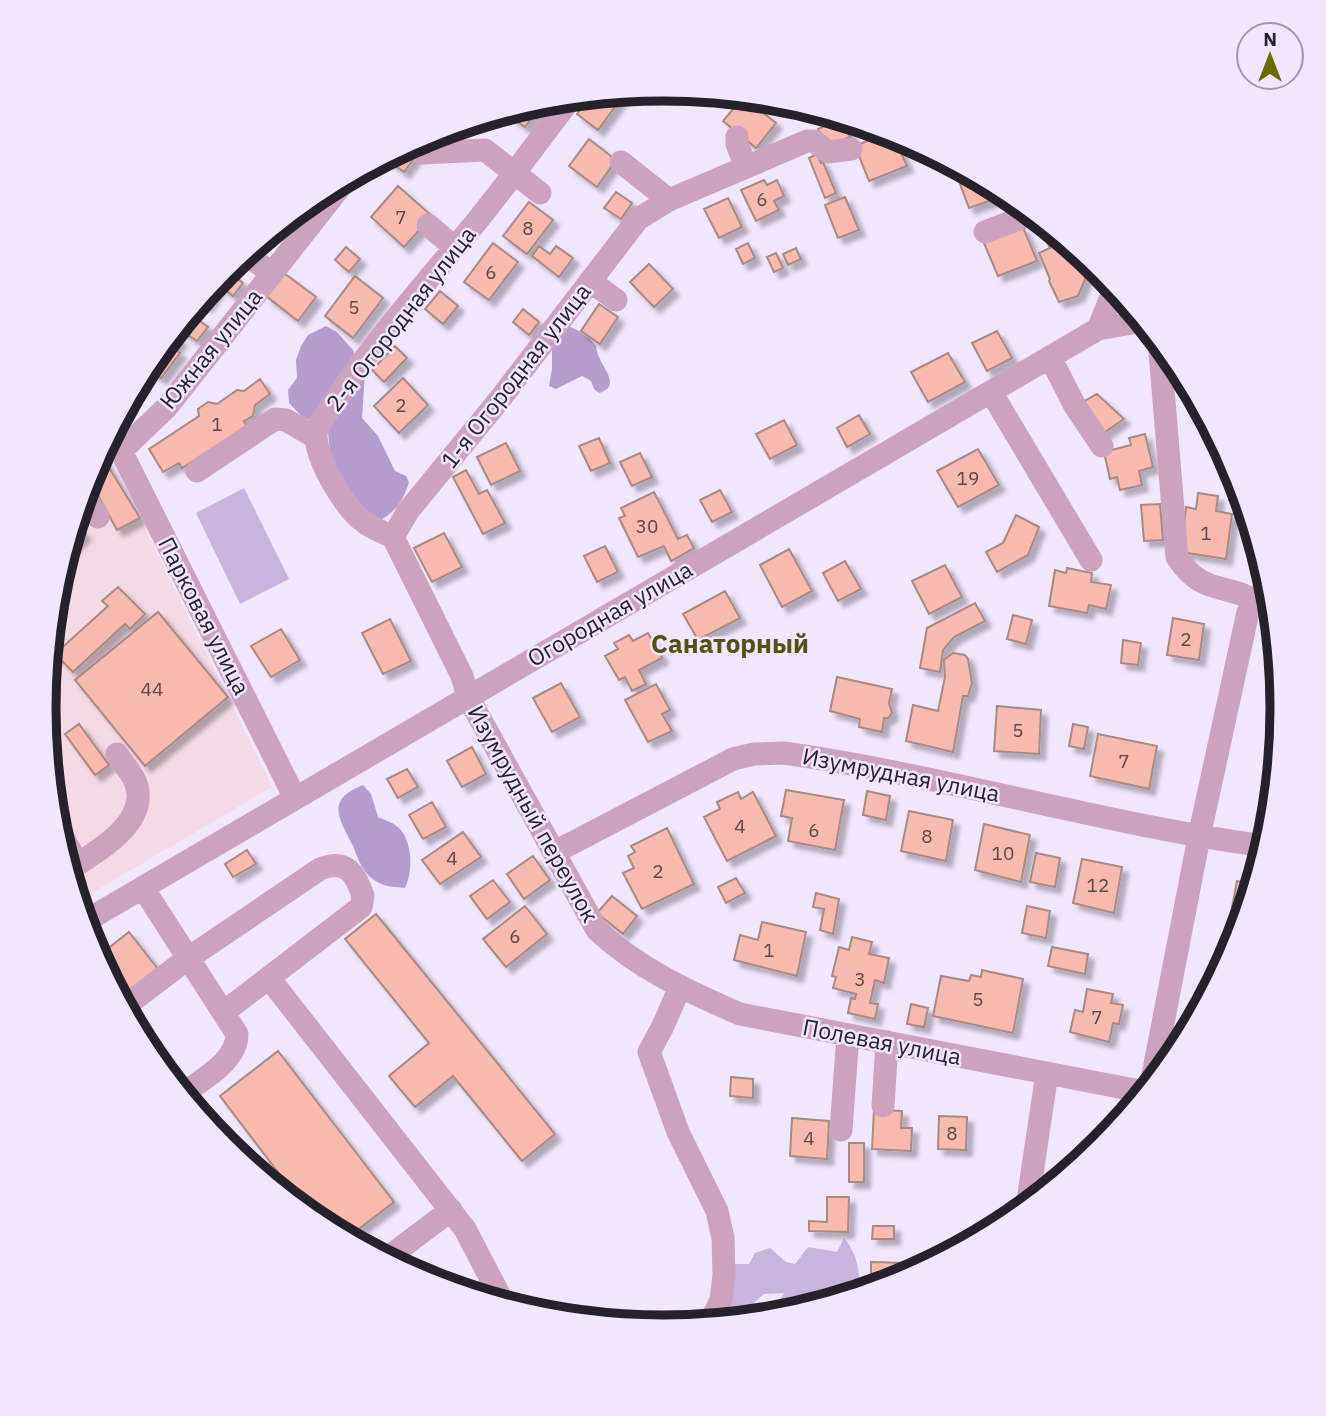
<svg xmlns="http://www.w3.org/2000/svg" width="1326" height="1416" font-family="'IBM Plex Sans',sans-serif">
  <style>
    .industrial { fill: #f3dae5 }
    .green { fill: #c9b4de }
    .forest { fill: #b49ccd }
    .building { fill: #f8baae; stroke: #a88983; stroke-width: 2; filter: url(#shadow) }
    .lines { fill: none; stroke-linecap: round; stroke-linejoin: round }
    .minor { stroke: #cca3be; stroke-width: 23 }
    .labels { text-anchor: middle; stroke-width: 5; stroke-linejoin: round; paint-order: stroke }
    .number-label { font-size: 19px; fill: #5a484c }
    .street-label { font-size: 23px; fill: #26222b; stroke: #f1e7fd }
    .quarter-label { font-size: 26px; font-weight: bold; fill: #535216; stroke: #f1e7fd }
    .rim { fill: none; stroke: #26222b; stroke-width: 9 }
  </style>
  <defs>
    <filter id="shadow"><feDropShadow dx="6" dy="6" stdDeviation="2" flood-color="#0004"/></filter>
  </defs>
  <rect width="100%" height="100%" fill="#f1e7fd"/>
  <path class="industrial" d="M100 453 140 518 272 787 78 901 56 828 44 708 56 587 91 471Z"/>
  <path class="green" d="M244 488 289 579 240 604 196 513Z
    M844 1238C857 1253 860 1272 860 1292L797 1311H780L779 1301 784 1293 764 1294 742 1313 731 1309V1264H749L755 1253 770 1248 786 1262 795 1264 808 1247 837 1252Z"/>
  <path class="forest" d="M326 326 337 332 353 350 356 360 365 373 362 418 378 436 395 471 406 476 409 482C404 500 394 515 377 521L352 501 330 453 327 421 304 419 289 403 288 390 297 378 296 360 301 346 308 335Z
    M568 326C577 329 591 338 596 346 596 347 598 356 599 357 604 370 621 386 599 393L594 389 591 381 582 376 556 389 549 386 552 369V348Z
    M363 785 371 794 378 817C385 820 394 823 399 828 413 842 413 871 405 888 391 887 380 886 369 876 361 868 357 856 353 846 339 818 325 800 363 785Z"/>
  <path class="building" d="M625 93 598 130 577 114 591 96Z
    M743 97 776 123 756 148 723 121Z
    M544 100 525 127 504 112 543 101Z
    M842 118 850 137 826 147 818 129Z
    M888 132 893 134 907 166 869 181 855 146Z
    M589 139 616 160 597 187 569 166Z
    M408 146 418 153 404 172 385 158Z
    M817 154 821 163 823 162 836 193 825 198 809 158Z
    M978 177 985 181 992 200 969 208 960 184Z
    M764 180 767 185 777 180 784 196 774 201 779 210 756 221 741 190Z
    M398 186 432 216 404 247 371 217Z
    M616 192 632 203 621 219 604 208Z
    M845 197 859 230 838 238 825 205Z
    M728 198 742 227 719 238 704 209Z
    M529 202 553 220 527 254 503 236Z
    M1047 226 1092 263 1078 296 1059 302 1049 281 1050 279 1039 253 1050 248 1041 228Z
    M1023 227 1037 261 998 276 984 243Z
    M493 243 518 262 489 300 464 282Z
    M748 243 755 258 743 264 736 249Z
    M539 246 550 254 556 246 573 258 559 277 532 256Z
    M346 247 360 259 349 272 335 260Z
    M796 248 801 259 788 265 783 254Z
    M776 253 783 268 774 272 767 257Z
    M649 264 673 289 654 307 630 282Z
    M228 271 243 283 233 296 218 284Z
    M284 273 316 297 298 321 266 296Z
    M355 276 383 298 353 338 325 316Z
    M213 285 218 289 206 306 200 301Z
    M440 291 458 306 443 324 425 309Z
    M599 304 618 317 600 344 581 331Z
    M523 309 539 322 529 335 513 322Z
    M191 314 208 327 197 341 180 330Z
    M997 331 1012 358 987 371 972 343Z
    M172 334 181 340 174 349 180 353 161 378 145 369Z
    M395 346 407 358 384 382 372 370Z
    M948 353 965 382 928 402 911 372Z
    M403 378 428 405 399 433 374 406Z
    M260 379 270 394 255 405 253 416 244 421 247 426 182 468 179 463 163 472 149 449 199 416 198 409 208 402 217 404 237 390 244 391Z
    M1097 394 1124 419 1102 434 1081 403Z
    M859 415 870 434 847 447 837 428Z
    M784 420 797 445 770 459 756 434Z
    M1145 434 1153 467 1139 471 1142 485 1120 490 1117 477 1110 479 1104 452 1131 445 1129 438Z
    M599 438 610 463 591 471 579 446Z
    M506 443 520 471 491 485 477 457Z
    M978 449 999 485 958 507 937 471Z
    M100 453 140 518 117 530 89 479Z
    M640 453 652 477 632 486 620 462Z
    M466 470 479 494 487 490 505 523 483 534 453 477Z
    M1234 474H1236L1245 503 1229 500Z
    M720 490 732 512 712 522 700 500Z
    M654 492 678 539 687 535 694 548 671 561 664 546 638 557 619 518 625 516 621 508Z
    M1198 493 1218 496 1216 511 1232 514 1226 559 1181 552 1186 507 1196 509Z
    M1160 504 1163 540 1144 541 1141 505Z
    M1016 515 1039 527 1028 555 997 572 986 552 1003 543Z
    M75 524 85 534 67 551Z
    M444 533 462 567 432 582 414 548Z
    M605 546 618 572 597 582 584 556Z
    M789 549 812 591 782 607 760 565Z
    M845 561 861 589 838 601 823 573Z
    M945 565 962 597 929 614 912 581Z
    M1067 568 1092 573 1091 582 1111 585 1106 609 1089 605 1087 613 1049 606 1055 570 1066 573Z
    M118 587 145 614 130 629 125 624 73 672 55 654 108 606 102 601Z
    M725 591 740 618 698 640 683 614Z
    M975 603 985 621 954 637 943 650 940 672 920 668 927 628Z
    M158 612 228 697 145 766 75 680Z
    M1013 615 1032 620 1026 644 1007 639Z
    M1173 618 1204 624 1199 660 1167 655Z
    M390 619 411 661 383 674 362 633Z
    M281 629 300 660 271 677 251 646Z
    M648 633 662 658 639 670 646 684 632 691 625 677 619 680 605 656 618 649 614 643 629 635 633 641Z
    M1270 639H1276L1279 673 1266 671Z
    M1123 640 1141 643 1138 665 1121 663Z
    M953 653 965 655 968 659 972 683 968 696H963L953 752 906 741 913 705 938 711 945 677 944 660Z
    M837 677 892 689 889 703 892 713 888 718H884L882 732 859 727 860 719 830 711Z
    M561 683 580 717 552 732 533 698Z
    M656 684 670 710 662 714 672 731 648 742 625 700Z
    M997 706 1041 710 1039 754 994 751Z
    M79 724 109 765 95 775 65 734Z
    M1073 724 1088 727 1084 749 1069 746Z
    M1098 734 1157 746 1149 789 1090 776Z
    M472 747 486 774 462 787 447 761Z
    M407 769 418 787 398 798 387 779Z
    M1269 776 1275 777 1272 813 1264 812Z
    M786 790 844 800 835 850 788 841 792 818 781 816Z
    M867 791 890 796 886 820 863 815Z
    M738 792 741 799 753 792 776 836 727 861 704 817 720 809 717 802Z
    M432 802 446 827 423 839 409 815Z
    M909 811 953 820 946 861 901 851Z
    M984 824 1030 835 1021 882 975 870Z
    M667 828 694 884 642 909 623 873 634 868 628 856 635 852 631 846Z
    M463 832 481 857 440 884 422 860Z
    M247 850 256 864 233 877 225 864Z
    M1036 853 1060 858 1055 887 1030 882Z
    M533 856 550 880 524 899 507 874Z
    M1082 859 1122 867 1114 913 1073 903Z
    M736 878 745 893 726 903 718 887Z
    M493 880 510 902 487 919 470 896Z
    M1237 881 1254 884 1238 936 1227 934Z
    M816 893 839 899 833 934 820 930 824 909 813 907Z
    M612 896 637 916 623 934 597 913Z
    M525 906 547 934 506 967 483 939Z
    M1027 906 1050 911 1046 938 1022 933Z
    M376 914 555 1134 522 1161 453 1076 415 1107 389 1076 429 1043 345 939Z
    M762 922 806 932 797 976 734 960 740 935 758 940Z
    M129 932 158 969 119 998 97 957Z
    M852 937 872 942 869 954 889 958 884 983 875 980 870 1003 878 1004 875 1019 848 1013 851 998 855 999 856 994 833 988 836 977 832 976 839 947 849 950Z
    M1052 947 1088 954 1085 974 1048 966Z
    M982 970 1023 979 1013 1033 933 1016 941 976 969 981 971 975 981 977Z
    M1087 989 1113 994 1111 1003 1123 1005 1119 1024 1113 1023 1109 1042 1070 1032 1075 1010 1083 1012Z
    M911 1004 928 1008 924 1027 907 1024Z
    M278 1051 394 1202 347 1238 313 1218 220 1096Z
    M731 1077 753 1079V1098L730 1096Z
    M874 1110 902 1111 901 1128H912L911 1151 872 1149Z
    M939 1116 967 1117 966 1150 938 1149Z
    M792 1118 829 1121 827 1159 790 1156Z
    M849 1143H864V1182H849Z
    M827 1197H849L848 1232 809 1231V1221L827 1222Z
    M873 1226H894V1239H872Z
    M871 1262 905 1263V1277L901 1279 871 1278Z"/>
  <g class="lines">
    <path class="minor" d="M737 137V144L746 167
      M851 149 828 152 814 141H807L669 200 638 219 500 399 408 511 393 537 462 676 468 697 597 930C637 968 689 992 740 1014L1145 1092
      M422 153 485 150 540 193
      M621 162 669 200
      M428 225 454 247
      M985 232 1032 214
      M245 254 272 273
      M590 281 616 300
      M1098 329 1115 287
      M1159 341 1177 557C1202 596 1225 582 1258 602
      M1050 357 1075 406 1102 446
      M991 392 1091 560
      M107 440 121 451 295 798
      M121 451 167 407 348 177
      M197 471 275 419 286 420 315 437
      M84 495 98 517
      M393 537C383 532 371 528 363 521 345 509 310 451 317 429 362 354 421 289 477 221 509 181 540 139 571 98
      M55 824 78 864
      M555 852 733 759 754 754 784 753C946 776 1103 824 1265 846
      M68 870C96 852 152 822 135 781 131 772 122 762 117 754
      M143 888 237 1034C237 1062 202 1079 183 1094
      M84 922 1098 329 1143 321
      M269 978 465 1229 504 1304
      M680 987 663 1026 649 1052 678 1132 717 1211 723 1238 724 1275 721 1300 710 1323
      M124 1007 187 959 320 869C346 858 356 874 363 896L361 907 224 1012
      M1151 1085 1199 837 1248 612 1258 602 1272 599
      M883 1106 887 1042
      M841 1130 848 1035
      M1027 1207 1047 1073
      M386 1259 451 1210"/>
  </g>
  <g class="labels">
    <g class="number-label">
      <text x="762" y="206">6</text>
      <text x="401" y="224">7</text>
      <text x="528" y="235">8</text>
      <text x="491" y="279">6</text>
      <text x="354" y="314">5</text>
      <text x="401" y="412">2</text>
      <text x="217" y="431">1</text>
      <text x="968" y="485">19</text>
      <text x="647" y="533">30</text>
      <text x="1206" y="540">1</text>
      <text x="1186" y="646">2</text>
      <text x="152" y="696">44</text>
      <text x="1018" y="737">5</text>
      <text x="1124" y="768">7</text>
      <text x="740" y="833">4</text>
      <text x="814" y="837">6</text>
      <text x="927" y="843">8</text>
      <text x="1003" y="860">10</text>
      <text x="452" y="865">4</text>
      <text x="658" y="878">2</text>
      <text x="1098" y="892">12</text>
      <text x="515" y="943">6</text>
      <text x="769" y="957">1</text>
      <text x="860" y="986">3</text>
      <text x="978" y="1006">5</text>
      <text x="1097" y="1024">7</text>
      <text x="952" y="1140">8</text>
      <text x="809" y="1145">4</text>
    </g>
    <g class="street-label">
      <text transform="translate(401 319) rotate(-52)" y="8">2-я Огородная улица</text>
      <text transform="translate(211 349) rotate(-51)" y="8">Южная улица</text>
      <text transform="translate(516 376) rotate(-52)" y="8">1-я Огородная улица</text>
      <text transform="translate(610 614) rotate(-30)" y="8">Огородная улица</text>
      <text transform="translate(204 616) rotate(63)" y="8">Парковая улица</text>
      <text transform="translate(901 775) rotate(11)" y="8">Изумрудная улица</text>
      <text transform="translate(533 814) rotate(61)" y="8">Изумрудный переулок</text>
      <text transform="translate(882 1042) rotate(11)" y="8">Полевая улица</text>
    </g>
    <g class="quarter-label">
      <text x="730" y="653">Санаторный</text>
    </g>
  </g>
  <path d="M0 0H1326V1416H0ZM56 708a607 607 0 1 1 1214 0a607 607 0 1 1-1214 0Z" fill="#f1e7fd" fill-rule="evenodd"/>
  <path class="rim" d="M56 708a607 607 0 1 1 1214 0a607 607 0 1 1-1214 0Z"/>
  <g transform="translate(1270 56)"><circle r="33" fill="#f1e7fd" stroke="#a098a9" stroke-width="2"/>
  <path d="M0-5L12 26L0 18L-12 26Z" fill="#6a6905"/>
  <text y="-10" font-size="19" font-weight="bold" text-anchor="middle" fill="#26222b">N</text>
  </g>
</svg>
